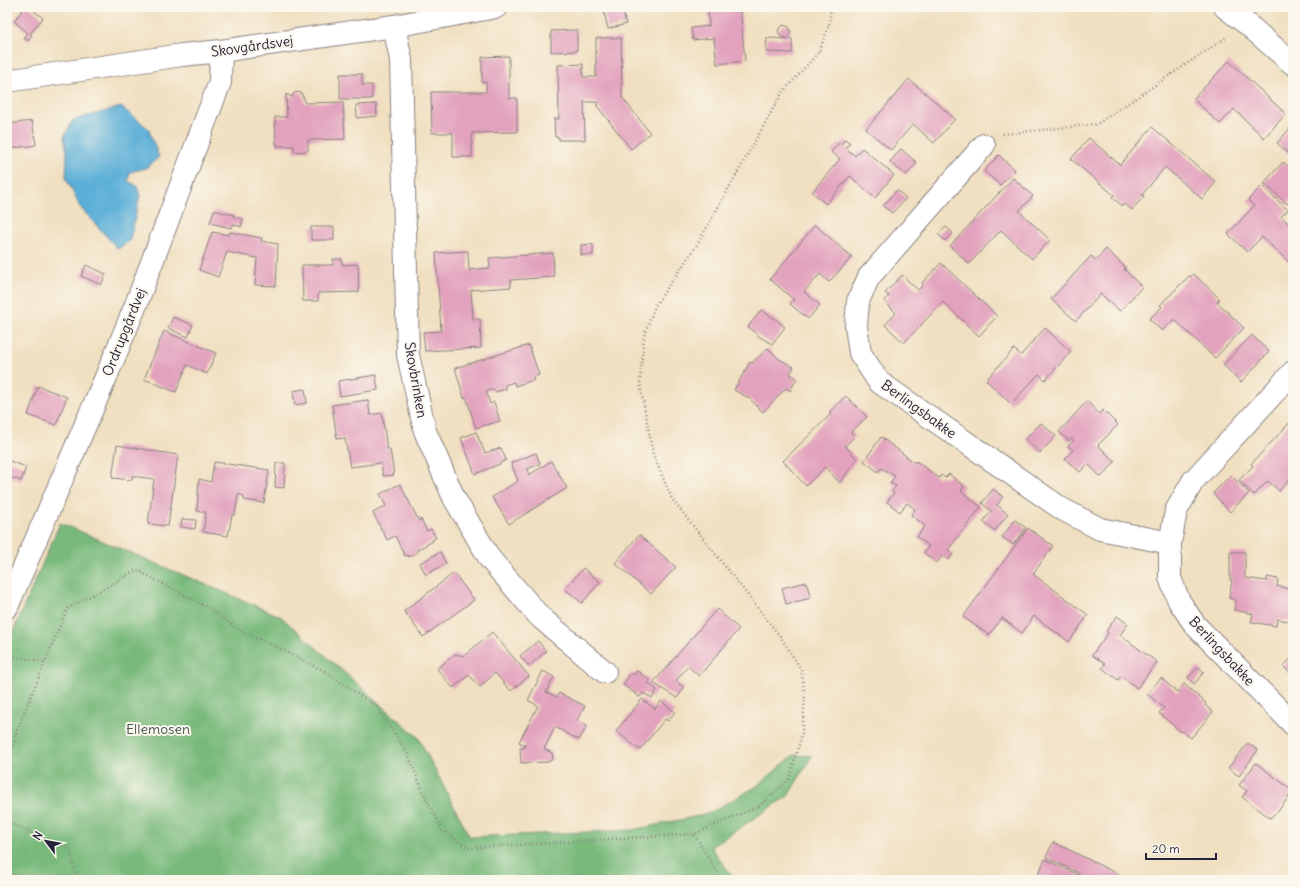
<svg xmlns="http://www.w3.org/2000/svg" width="1300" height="887" font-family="Delius,sans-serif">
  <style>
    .forest { fill: #79ba7c; stroke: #4e6e5c }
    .water { fill: #5cafd7; stroke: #3f6889 }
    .building { fill: #e2a2bd }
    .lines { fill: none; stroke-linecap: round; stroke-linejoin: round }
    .street-casing { stroke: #89807e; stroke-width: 24 }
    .path { stroke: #89807e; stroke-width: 2.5; stroke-dasharray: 1 3; stroke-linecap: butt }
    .street { stroke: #fff; stroke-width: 22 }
    .labels { text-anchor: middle; stroke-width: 4; stroke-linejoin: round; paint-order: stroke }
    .street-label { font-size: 14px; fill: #22223b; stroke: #fbf7ec }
    .park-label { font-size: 14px; fill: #455955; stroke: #fbf7ec }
  </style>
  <rect width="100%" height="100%" fill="#fbf7ec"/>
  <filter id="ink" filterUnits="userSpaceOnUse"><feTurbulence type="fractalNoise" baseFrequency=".025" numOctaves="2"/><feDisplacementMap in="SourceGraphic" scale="8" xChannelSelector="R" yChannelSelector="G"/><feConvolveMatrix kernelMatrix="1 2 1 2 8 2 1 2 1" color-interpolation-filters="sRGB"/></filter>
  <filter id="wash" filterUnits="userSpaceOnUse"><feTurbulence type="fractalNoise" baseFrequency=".012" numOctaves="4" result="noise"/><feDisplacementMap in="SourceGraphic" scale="16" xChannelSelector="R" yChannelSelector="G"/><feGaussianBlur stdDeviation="0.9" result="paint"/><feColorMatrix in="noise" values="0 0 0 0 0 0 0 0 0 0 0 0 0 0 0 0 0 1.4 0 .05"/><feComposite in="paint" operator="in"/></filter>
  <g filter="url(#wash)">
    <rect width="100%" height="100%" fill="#f0dfc0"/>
    <path class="forest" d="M60 523 280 616 418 737 470 837 632 830 708 814 757 786 794 755 812 756 788 796 711 847 735 880H7V646Z"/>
    <path class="water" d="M121 107 148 128 159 157 146 168 130 172 128 181 137 186 140 196 130 240 118 249 80 207 66 178 67 152 64 137 73 120Z"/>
    <g id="blocks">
      <path class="building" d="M25 7H29L43 18 30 34 32 35 28 41 24 38 28 33 14 21Z
        M622 7 626 24 608 29 604 12Z
        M708 7H740L745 61 717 64 714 38 693 40 691 28 709 26Z
        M783 25 789 27 791 33 786 38 780 36 778 30Z
        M577 30V51L551 52V31Z
        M596 38H621L622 97 650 133 631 149 597 106V102H584L585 140H559V137H555L554 119H559L558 65 583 64V77H596Z
        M767 38 792 39V53L766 52Z
        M509 56V98H517V132L472 133V157H453V133H432L431 92H486V82L482 83V57Z
        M1229 61 1286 114 1264 138 1234 109 1220 124 1193 99Z
        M340 74H362V85H372V99H340Z
        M909 79 955 119 934 143 913 124 891 150 866 129Z
        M299 92 302 94V97H304L305 103 343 102 345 139 308 140V151L294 152V146H277V144H276L275 117H287L286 94 292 97 294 93Z
        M376 104 377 116 357 118 356 105Z
        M32 121 36 145 7 149V124Z
        M1293 125V153L1291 156 1277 143Z
        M1152 127 1216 182 1202 199 1165 167 1142 195 1144 196 1132 210 1124 204 1122 206 1112 197 1114 195 1071 159 1089 138 1120 165Z
        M845 139 850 143 846 148 855 156 862 148 894 175 875 198 850 176 826 204 812 192 840 159 831 152 839 143 841 144Z
        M901 149 917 163 906 175 890 162Z
        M999 155 1015 170 1000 185 984 171Z
        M1283 162 1293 170V198L1287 204 1264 183Z
        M1013 178 1033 196 1019 211 1050 240 1032 259 1001 230 969 264 950 246Z
        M1262 186 1288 210 1281 216 1293 228V266L1262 237 1247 252 1228 234 1254 206 1248 200Z
        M897 190 906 198 892 213 883 206Z
        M214 210 234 215V217L243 219 241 227 232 224 231 228 210 223Z
        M815 225 852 257 829 282 820 274 804 292 820 305 808 319 790 304 794 300 770 279Z
        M311 227H334V240H311Z
        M946 227 953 233 945 241 938 234Z
        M212 232 229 235 230 232 262 238 261 241 278 244 276 286 255 285 257 258 227 252 218 277 199 270Z
        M593 244V255H581V245Z
        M1106 249 1126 268 1124 269 1142 287 1120 311 1101 294 1076 321 1051 299 1091 256 1096 260Z
        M468 251 469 270 490 268 489 258 553 253 554 277 511 280V287L471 290 473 319H480L481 348 425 351 423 332 441 331 436 253Z
        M333 259H342V265L358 264 359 292 318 293V301H303L302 265H333Z
        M941 263 997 316 979 336 943 302 904 343 885 325 896 313 884 301 889 296 885 293 902 275 918 290 923 285 922 283Z
        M86 265 106 274 101 285 81 276Z
        M1194 274 1220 299 1217 302 1244 328 1215 358 1174 319 1162 331 1149 319 1162 307 1160 305 1189 276 1190 277Z
        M761 310 774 318 785 327 772 344 760 337 748 327Z
        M173 317 193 325 188 337 168 328Z
        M1045 328 1071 352 1045 380 1039 374 1011 404 986 380 1014 349 1021 355Z
        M164 331 216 353 207 374 187 365 176 392 144 379Z
        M1252 335 1269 352 1241 382 1223 365Z
        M529 345 539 375 533 377 534 380 515 386 514 382 505 385 506 389 495 392 494 389 486 391 490 404 494 402 500 421 476 428 466 397 464 398 455 368Z
        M768 348 779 359 794 367 790 374 797 378 790 391 786 388 763 412 750 399 734 390 750 362 752 363Z
        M376 375 378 390 340 396 338 381Z
        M38 386 67 397 56 425 28 415Z
        M305 389 307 403 295 405 293 391Z
        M846 396 867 417 851 432 855 436 845 446 857 459 840 483 825 467 806 486 783 461 831 414 829 412Z
        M368 400 370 415 382 413 387 449H390L394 475 383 476 381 463 350 467 345 438 337 439 332 405Z
        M1087 401 1099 414 1103 410 1118 425 1098 445 1115 462 1101 477 1088 464 1080 472 1065 459 1073 450 1068 446 1074 440 1072 438 1069 441 1059 432Z
        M1293 419V476L1279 491 1268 481 1254 495 1239 480 1253 466 1251 464Z
        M1041 423 1056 436 1040 453 1025 439Z
        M476 432 485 453 501 448 506 460 500 463V464L475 474 461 438Z
        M881 437 915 463 916 461 939 478 941 475 945 478 949 474 964 486 961 491 981 507 948 550 953 554 949 560 942 556 937 563 924 553 929 546 917 537 925 526 911 515 915 509 907 503 900 512 887 502 894 493 892 491 896 486 890 483 895 476 881 468 878 472 864 461Z
        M117 445 178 455 168 526 148 524 154 479 132 476V480L112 478Z
        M536 453 540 464 527 469 529 475 551 461 567 488 509 524 492 497 518 481 511 463Z
        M7 460 26 467 21 481 7 476Z
        M214 462 269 470 264 503 244 500V496L238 494 235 515H232L228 536 203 532 206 512 197 511 199 479 211 482Z
        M276 463H285L284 488 275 487Z
        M1231 475 1249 493 1230 512 1213 493Z
        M400 484 419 521 421 519 427 531 431 529 436 538 432 540 433 541 417 550 418 552 409 557 407 555 405 556 395 536 387 540 373 513 386 506 380 494Z
        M993 489 1003 497 997 505 1008 514 995 531 983 522 991 511 982 503Z
        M182 519 196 520 195 529 181 527Z
        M1015 520 1026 528 1013 545 1002 537Z
        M1028 528 1053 546 1033 574 1088 615 1069 642 1034 616 1022 633 1002 618 989 635 963 617Z
        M639 535 676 567 651 594 615 563Z
        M440 552 446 563 426 575 420 563Z
        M1230 552H1245V578L1267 581V577L1278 579 1277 586 1293 590V622L1277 619 1276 626 1251 622 1253 614 1234 610 1236 600 1229 598 1232 580H1230Z
        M583 568 600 582 582 603 565 589Z
        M454 573 474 600 423 637 404 611Z
        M806 582 811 598 786 604 782 588Z
        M717 609 739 629 699 676 688 666 676 681 684 688 677 698 653 683Z
        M1117 616 1128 624 1120 635 1157 662 1137 688 1121 676 1118 680 1102 668 1105 664 1092 655 1108 633 1106 631Z
        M492 632 529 676 511 691 495 673 480 687 469 675 453 688 437 669 455 654 464 656Z
        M538 641 546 651 529 666 520 656Z
        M1292 658 1293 659V674L1292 675 1283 666Z
        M1198 667 1204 672 1194 684 1188 678Z
        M543 671 554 677 546 692 557 697 559 693 585 706 577 720 587 726 579 740 555 727 544 749 552 753 553 759 548 762 521 763 520 748H524L525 745 519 742 538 706 528 700Z
        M637 671 650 680 648 683 657 690 652 698 643 693 640 697 623 685 631 673 634 675Z
        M1161 678 1177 692 1184 684 1206 703 1205 705 1213 712 1191 738 1182 731 1181 732 1159 713 1164 708 1147 694Z
        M642 699 655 709 661 701 675 712 668 721 665 719 640 750 616 731Z
        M1248 743 1258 750 1239 776 1228 768Z
        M1256 763 1293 791 1276 814 1275 813 1270 818 1242 797 1247 791 1239 785Z
        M1053 842 1122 876 1120 880H1093L1046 857Z
        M1045 859 1089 880H1036Z"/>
    </g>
  </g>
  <g filter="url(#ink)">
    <use href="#blocks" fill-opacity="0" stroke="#89807e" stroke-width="1"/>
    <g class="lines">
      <defs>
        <path id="street" d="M1225 7 1247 24 1293 64
          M394 26 401 60 408 355 425 431 454 498 490 559 540 617 605 672
          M7 81 182 55 221 51 394 26 496 7
          M984 145 869 277 858 301 856 326 860 353 879 382 1062 509 1100 529 1170 543
          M1293 372 1193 481 1176 511 1170 543V578L1179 601 1195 625 1293 724
          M7 607 106 377 135 307 220 82 221 51"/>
      </defs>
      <use href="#street" class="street-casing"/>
      <path class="path" d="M1003 134 1097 124 1227 37
        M7 655 46 662
        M7 769 17 730 67 609 137 570 209 608 242 632 277 647 324 671 376 706 408 754 423 792 442 830 468 848 694 834
        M7 822 70 849 77 880
        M7 863 12 874V880
        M722 880 694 834 759 806 789 779 802 734 805 696 801 669 780 636 672 499 653 454 640 383 644 335 656 304 697 245 782 93 819 52 829 25 831 7"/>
      <use href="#street" class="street"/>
    </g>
  </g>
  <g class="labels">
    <g class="street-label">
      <text transform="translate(252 46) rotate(-8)" y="5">Skovgårdsvej</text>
      <text transform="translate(124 332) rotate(-68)" y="5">Ordrupgårdvej</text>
      <text transform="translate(416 380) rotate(80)" y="5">Skovbrinken</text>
      <text transform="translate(919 409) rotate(36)" y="5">Berlingsbakke</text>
      <text transform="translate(1222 651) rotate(47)" y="5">Berlingsbakke</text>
    </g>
    <g class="park-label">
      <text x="158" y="734">Ellemosen</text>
    </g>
  </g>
  <rect width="1300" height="887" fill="none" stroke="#fbf7ec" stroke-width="24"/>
  <g transform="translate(46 841) rotate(302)" stroke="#fbf7ec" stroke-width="3" paint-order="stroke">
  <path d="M0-3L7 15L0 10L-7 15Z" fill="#22223b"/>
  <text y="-6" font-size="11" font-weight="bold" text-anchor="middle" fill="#22223b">N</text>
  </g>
  <path d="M1146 853v6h70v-6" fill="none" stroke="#22223b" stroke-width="2"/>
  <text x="1152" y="853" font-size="12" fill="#22223b" stroke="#fbf7ec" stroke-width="3" paint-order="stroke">20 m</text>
</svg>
